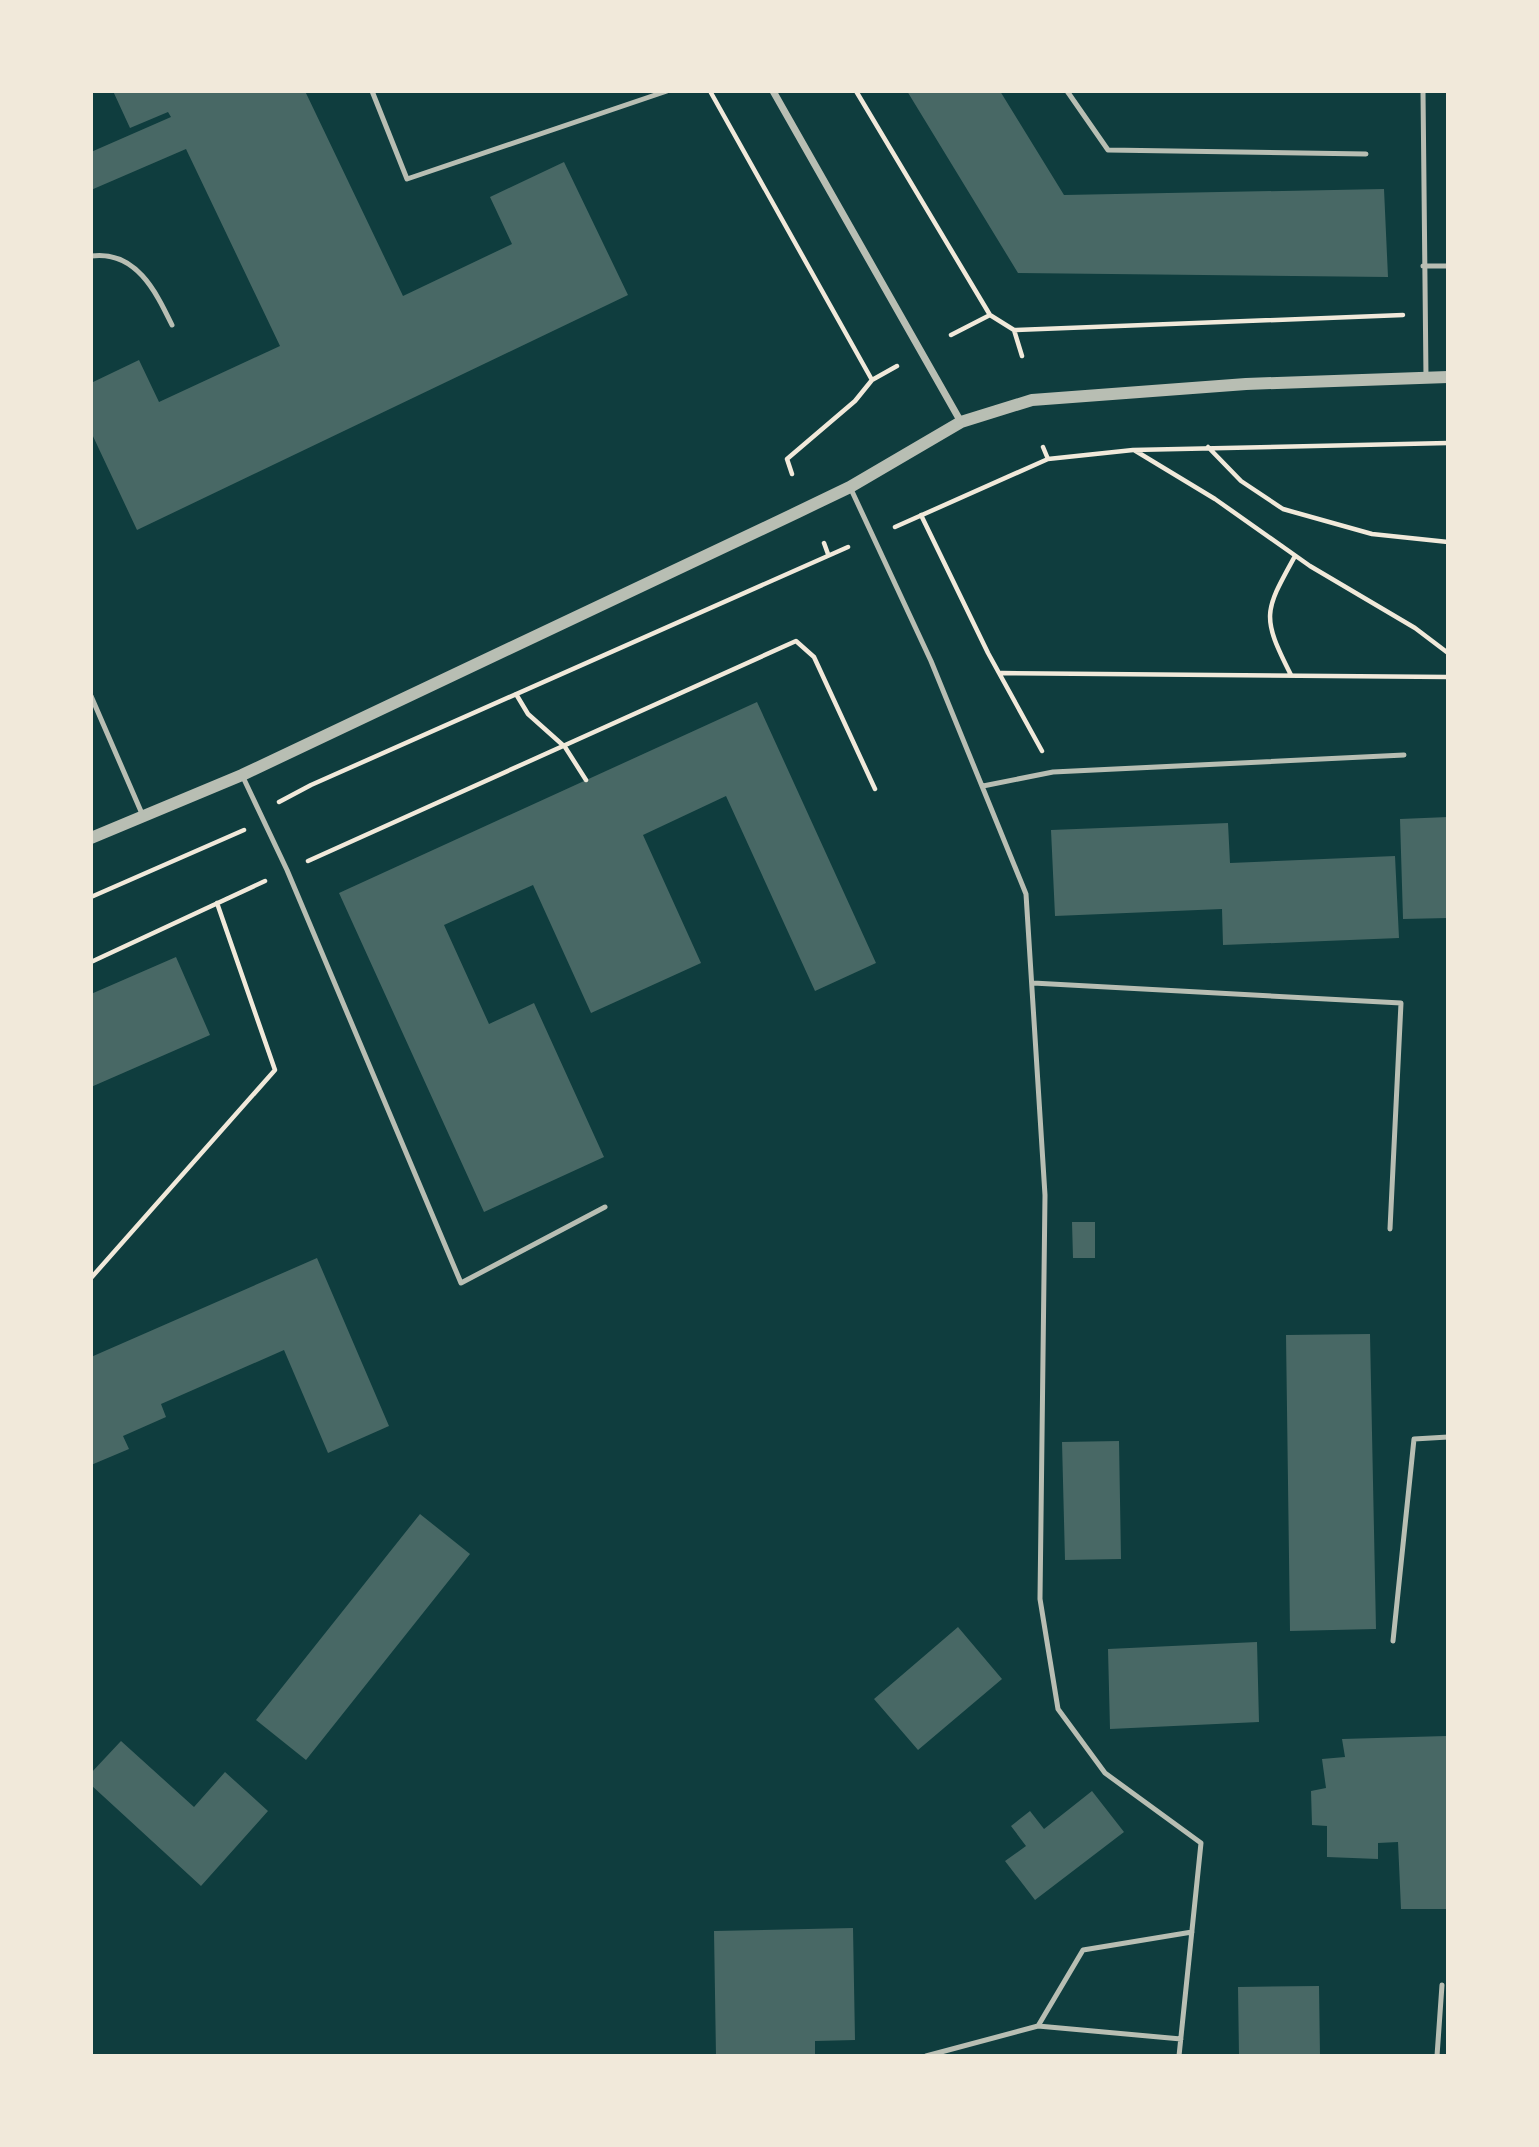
<svg xmlns="http://www.w3.org/2000/svg" width="1539" height="2147" font-family="Overpass,sans-serif">
  <style>
    .building { fill: #486865 }
    .lines { fill: none; stroke-linecap: round; stroke-linejoin: round }
    .path { stroke: #f1e9da; stroke-width: 4.5 }
    .service { stroke: #b8beb3; stroke-width: 5 }
    .minor { stroke: #b8beb3; stroke-width: 7 }
    .tertiary { stroke: #b8beb3; stroke-width: 12 }
  </style>
  <rect width="100%" height="100%" fill="#0f3d3e"/>
  <path class="building" d="M113 91H305L403 296 512 244 490 197 564 162 628 295 137 530 91 432V383L139 360 159 402 280 346 186 149 91 190V152L171 117 168 112 130 128Z
    M907 91H1000L1064 195 1384 189 1388 277 1018 273Z
    M757 702 876 963 815 991 726 796 643 835 701 963 591 1013 533 885 444 925 489 1024 534 1003 604 1157 484 1212 339 893Z
    M1448 817V918L1403 919 1400 819Z
    M1228 823 1230 863 1395 856 1399 938 1223 945 1222 909 1055 916 1051 830Z
    M176 957 210 1035 91 1087V994Z
    M1072 1222H1095V1258H1073Z
    M317 1258 389 1426 328 1453 284 1350 161 1404 166 1417 123 1436 129 1449 91 1465V1357Z
    M1370 1334 1376 1629 1290 1631 1286 1335Z
    M1119 1441 1121 1559 1065 1560 1062 1442Z
    M420 1514 470 1554 306 1760 256 1720Z
    M958 1627 1002 1679 918 1750 874 1699Z
    M1257 1642 1259 1722 1110 1729 1108 1649Z
    M1446 1736 1448 1909H1401L1398 1842 1378 1843V1859L1327 1857V1826L1312 1825 1311 1791 1326 1788 1322 1759 1345 1757 1342 1739Z
    M121 1741 194 1807 225 1772 268 1811 201 1886 91 1785V1773Z
    M1092 1791 1124 1832 1035 1900 1005 1861 1026 1846 1011 1826 1030 1811 1044 1829Z
    M853 1928 855 2040 815 2041V2056H716L714 1931Z
    M1319 1986 1320 2056H1239L1238 1987Z"/>
  <g class="lines">
    <path class="path" d="M710 91 872 380
      M856 91 990 315 1014 330 1403 315
      M1014 330 1022 356
      M951 335 990 315
      M1043 447 1048 459 1133 450 1448 443
      M1208 447 1241 481 1283 509 1372 534 1448 542
      M1134 450 1215 499 1310 566 1415 628 1448 653
      M792 474 787 459 855 401 872 380 897 366
      M921 515 988 653 1042 751
      M895 527 1048 459
      M824 543 828 554
      M1001 673 1448 677
      M1291 675C1261 616 1264 612 1295 556
      M516 694 528 714 565 747 586 780
      M279 802 311 785 848 547
      M308 861 796 641 814 657 875 789
      M91 897 244 830
      M91 962 265 881
      M91 1278 275 1070 217 903"/>
    <path class="service" d="M372 91 407 179 667 91
      M1067 91 1108 150 1366 154
      M1423 91 1426 377
      M91 256C136 250 156 292 172 325
      M1423 266H1448
      M850 487 931 661 1026 894 1045 1195 1040 1599 1058 1709 1105 1773 1201 1843 1179 2056
      M91 696 143 816
      M242 775 287 870 461 1283 605 1207
      M983 786 1053 772 1404 755
      M1033 983 1401 1003 1390 1229
      M1393 1641 1414 1439 1448 1437
      M1038 2026 1083 1950 1192 1932
      M926 2056 1038 2026 1181 2039
      M1437 2056 1442 1985"/>
    <path class="minor" d="M773 91 961 422"/>
    <path class="tertiary" d="M91 838 242 775 798 512 850 487 961 422 1032 400 1246 384 1448 377"/>
  </g>
  <rect width="1539" height="2147" fill="none" stroke="#f1e9da" stroke-width="186"/>
</svg>
